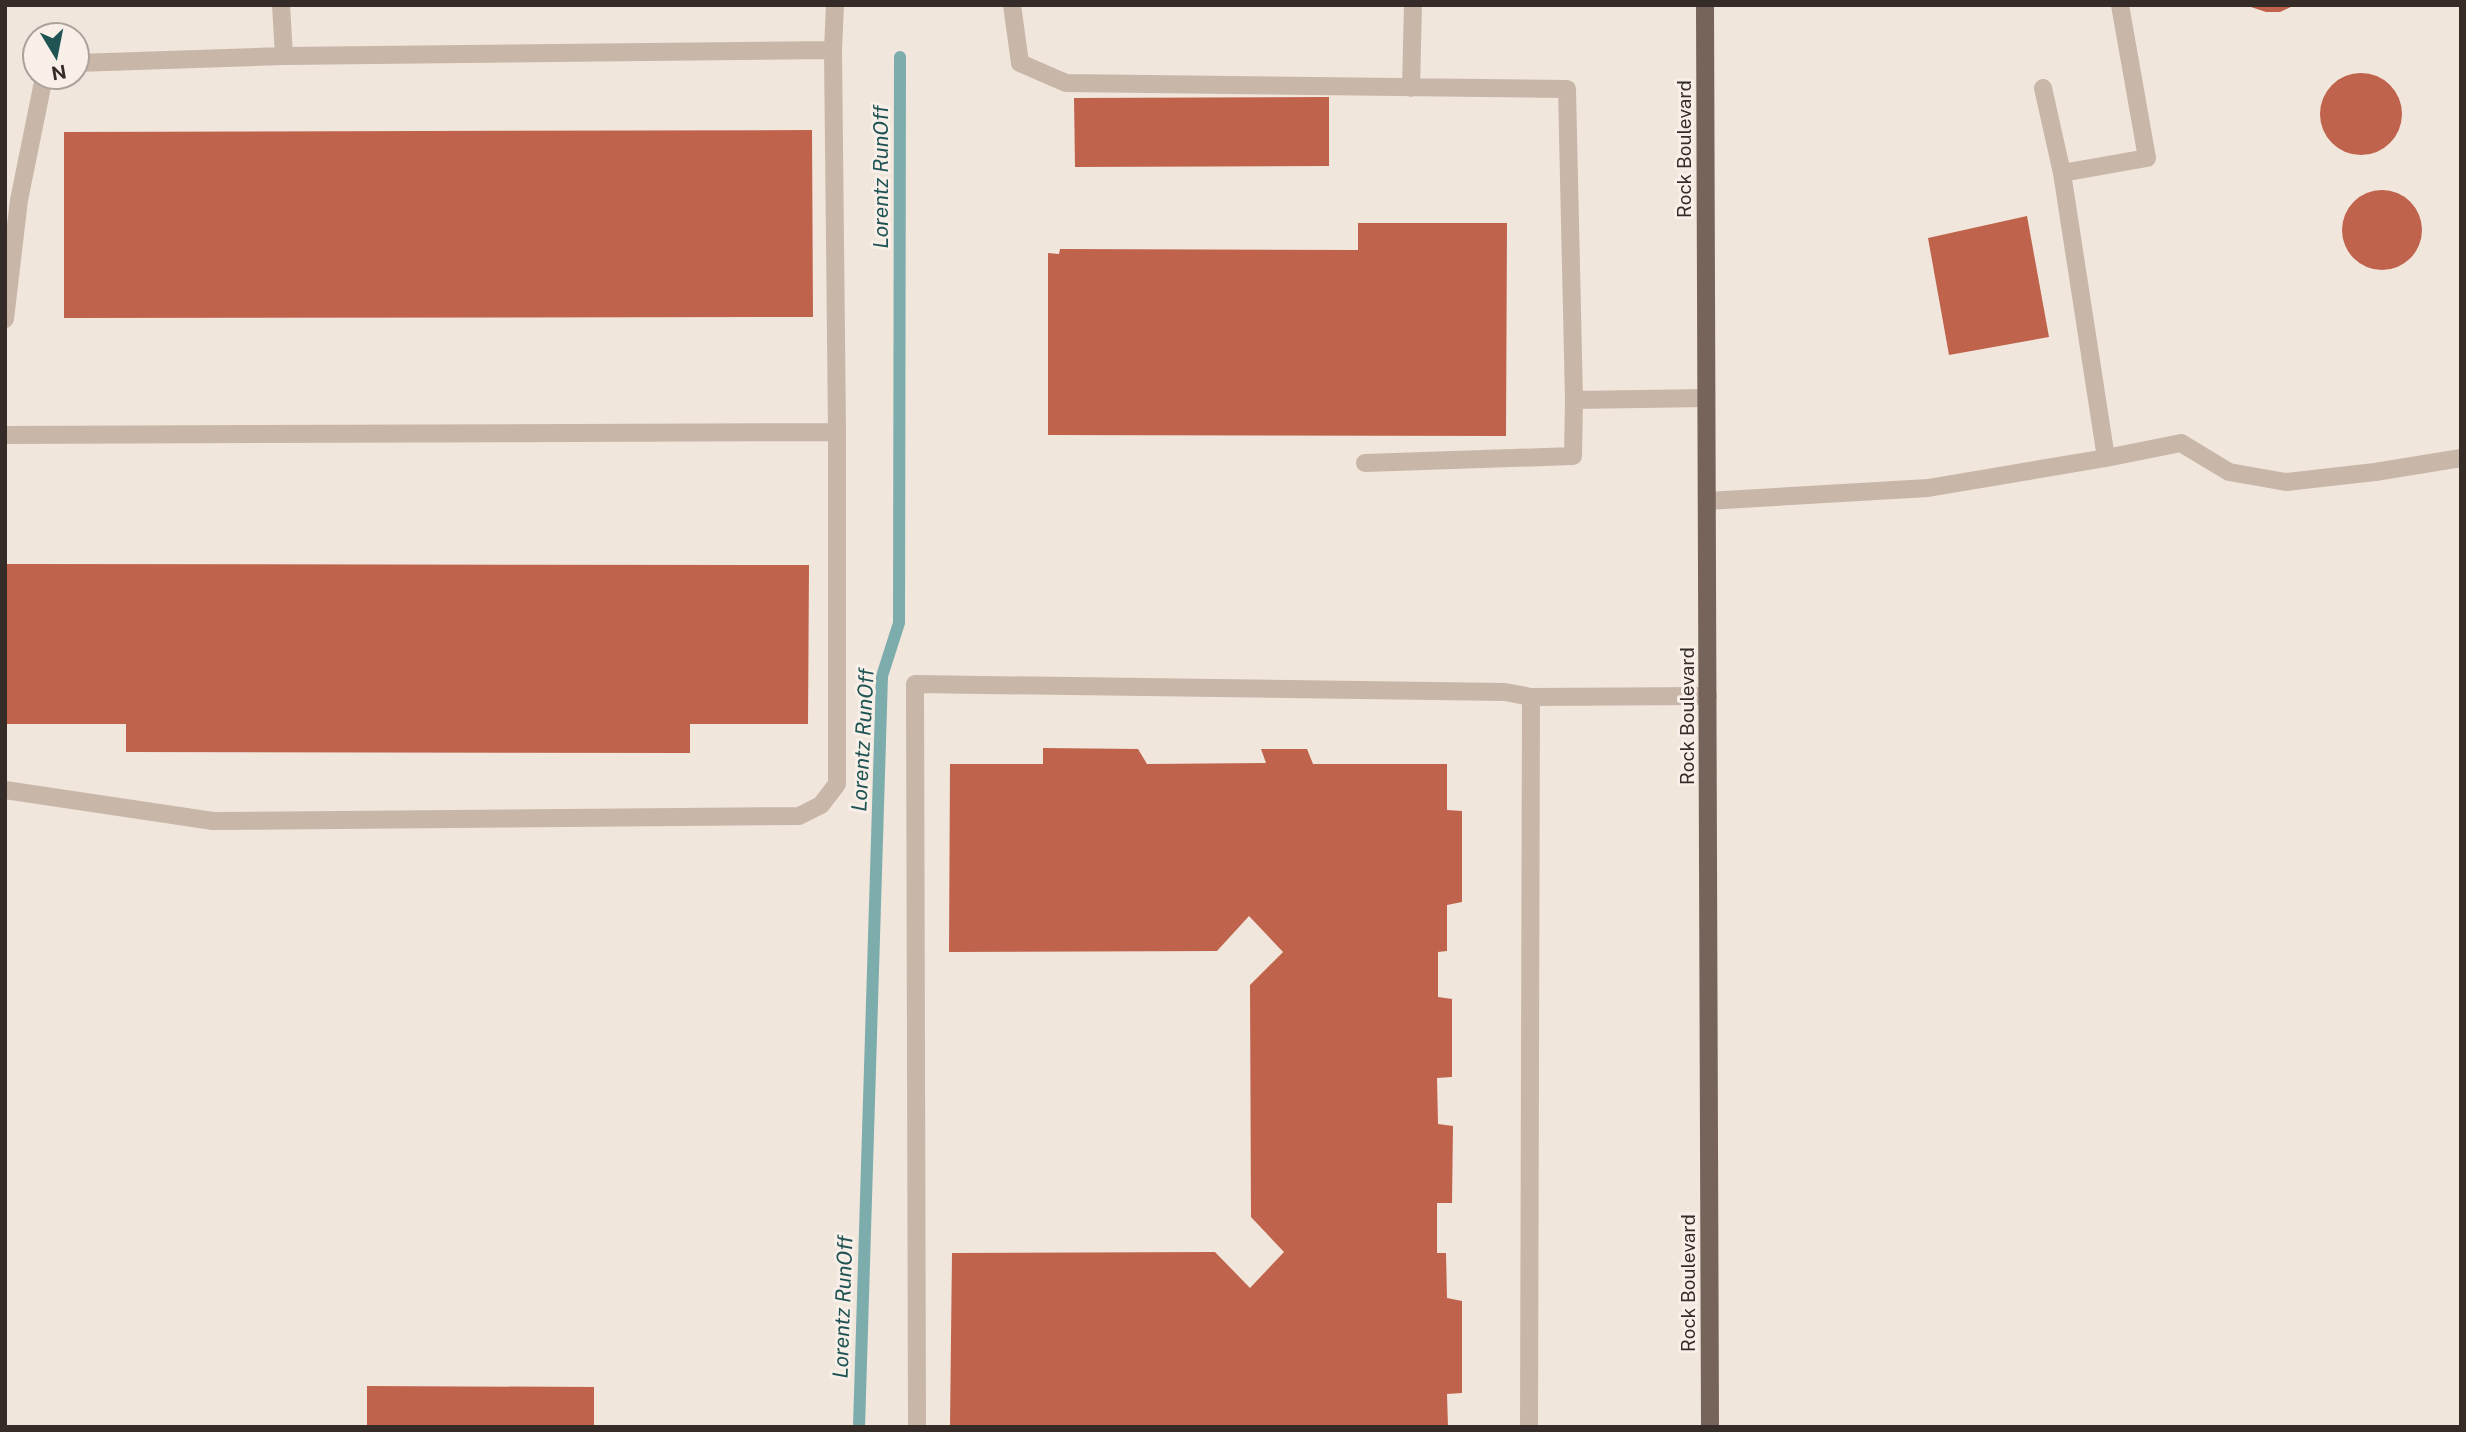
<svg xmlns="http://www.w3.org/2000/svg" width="2466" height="1432" font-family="'Public Sans',sans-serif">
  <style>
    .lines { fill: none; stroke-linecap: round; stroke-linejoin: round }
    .stream { stroke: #7dacac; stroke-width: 12 }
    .building { fill: #bf634c }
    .minor { stroke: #c8b6a9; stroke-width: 18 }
    .major { stroke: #76635a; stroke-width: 18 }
    .labels { text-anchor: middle; stroke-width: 6; stroke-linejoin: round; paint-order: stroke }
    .street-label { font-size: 19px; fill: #352c28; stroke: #f8f0e8 }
    .water-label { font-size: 21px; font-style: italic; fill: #205354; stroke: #f8f0e8 }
  </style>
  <rect width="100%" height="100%" fill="#f0e6dc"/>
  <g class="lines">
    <path class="stream" d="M859 1427 882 676 899 623 900 57"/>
  </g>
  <path class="building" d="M2295 5 2280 12H2266L2248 6Z
    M2320 114a41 41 0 1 1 82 0a41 41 0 1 1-82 0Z
    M1329 97V166L1075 167 1074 98Z
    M812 130 813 317 64 318V132Z
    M2342 230a40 40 0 1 1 80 0a40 40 0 1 1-80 0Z
    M2027 216 2049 337 1949 355 1928 238Z
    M1358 223H1507L1506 436 1048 435V253L1059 254 1060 249 1358 250Z
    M5 564 809 565 808 724H690V753L126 752V724H5Z
    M1043 748 1138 749 1147 764 1266 763 1261 749H1307L1313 764H1447V810L1462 811V902L1447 905V951L1438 952V997L1452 999V1077L1437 1078 1438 1124 1453 1126 1452 1203H1437V1253H1446L1447 1298 1462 1301V1393L1447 1394 1448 1427H950L952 1253 1215 1252 1250 1288 1284 1252 1251 1217 1250 985 1283 952 1249 916 1217 951 949 952 950 764H1043Z
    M367 1386 594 1387V1427H367Z"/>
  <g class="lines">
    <path class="minor" d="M281 5 284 56 833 50 835 5
      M1012 5 1020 63 1066 83 1567 89 1574 400 1706 398
      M77 63 284 56
      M1411 88 1413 5
      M2043 88 2062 173 2106 458 2181 443 2229 472 2286 482 2375 472 2461 458
      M2062 173 2147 158 2120 5
      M5 319 19 200 44 77
      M5 435 837 432
      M1365 463 1573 456 1574 400
      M1707 501 1928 488 2106 458
      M5 790 213 821 799 816 821 805 837 784V432L833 50
      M917 1427 915 684 1505 692 1531 697
      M1529 1427 1531 697 1708 696"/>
    <path class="major" d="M1705 5 1710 1427"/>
  </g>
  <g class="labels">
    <g class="street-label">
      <text transform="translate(1684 149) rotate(-90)" y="7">Rock Boulevard</text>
      <text transform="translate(1687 716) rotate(-90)" y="7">Rock Boulevard</text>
      <text transform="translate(1688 1283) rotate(-90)" y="7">Rock Boulevard</text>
    </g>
    <g class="water-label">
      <text transform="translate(881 177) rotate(-90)" y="7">Lorentz RunOff</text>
      <text transform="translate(863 740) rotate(-87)" y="7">Lorentz RunOff</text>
      <text transform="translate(843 1307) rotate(-88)" y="7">Lorentz RunOff</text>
    </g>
  </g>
  <rect width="2466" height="1432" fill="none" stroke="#352c28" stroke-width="14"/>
  <g transform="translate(56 56) rotate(170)"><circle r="33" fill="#f8f0e8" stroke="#aaa29b" stroke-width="2"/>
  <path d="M0-5L12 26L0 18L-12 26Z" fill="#205354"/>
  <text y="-10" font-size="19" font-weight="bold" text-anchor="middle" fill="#352c28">N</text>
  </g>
</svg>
